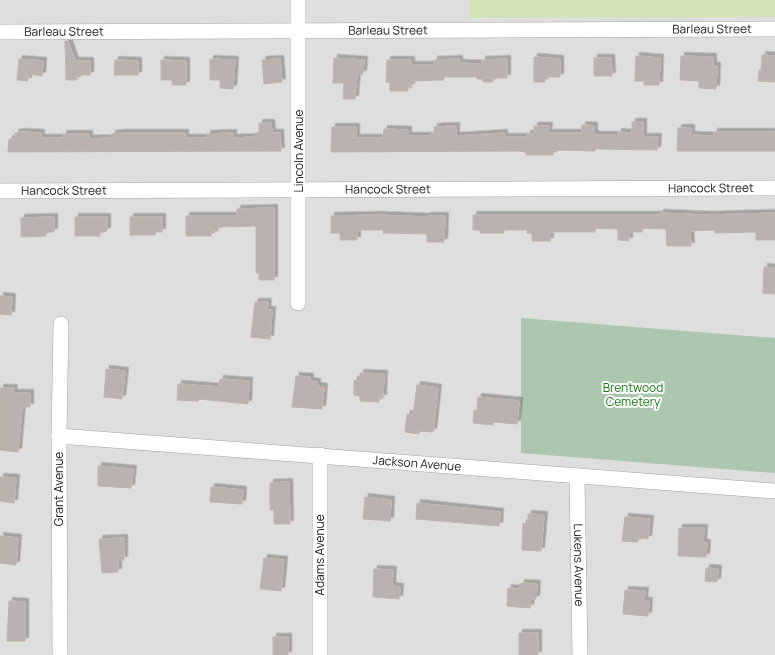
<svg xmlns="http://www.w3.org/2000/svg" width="775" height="655" font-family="Manrope,sans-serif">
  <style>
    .residential { fill: #dfdede }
    .grass { fill: #d1e5b4 }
    .cemetery { fill: #acc7ad }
    .building { fill: #bab2ae; stroke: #c1b3ac; filter: url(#shadow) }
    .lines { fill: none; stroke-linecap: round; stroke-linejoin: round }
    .minor-casing { stroke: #a2a2a2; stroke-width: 16 }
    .minor { stroke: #fff; stroke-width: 15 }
    .labels { text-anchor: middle; stroke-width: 4; stroke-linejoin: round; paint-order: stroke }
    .street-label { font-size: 12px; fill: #212121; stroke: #fff }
    .park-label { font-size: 12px; fill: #1a7717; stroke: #fff }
  </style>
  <defs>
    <filter id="shadow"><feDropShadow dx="3.5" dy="-3.5" stdDeviation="0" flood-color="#0004"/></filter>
  </defs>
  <rect width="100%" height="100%" fill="#f0ede9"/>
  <path class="residential" d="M0 0H775V655H0Z"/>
  <path class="grass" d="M470 0H775V17L470 18Z"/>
  <path class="cemetery" d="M521 318 775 338V473L521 453Z"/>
  <path class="building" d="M65 41H68L75 61H90V75H76L77 80H66Z
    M762 55 775 56V82L758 81 759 70H761Z
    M636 56 660 58 659 85H644V81H635Z
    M681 56 713 57V66H717L716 89 699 88V81L680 80Z
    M534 57 560 59V77H545V82H534Z
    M334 58 364 60 363 74H357L355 99H343L344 83H333Z
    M594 58H611L612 76H594Z
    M19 59 43 61 42 76 28 74V81L17 80Z
    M210 59 235 60 233 89 220 88V80H210Z
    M280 59 282 82 264 84 262 60Z
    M459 59V63L482 64V60L507 59V78H493V82H483L482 79H477V77H444V80L411 81V87H408V91H390V82H386L387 60H411V65H434V60Z
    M115 60 138 61V75H114Z
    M161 60 186 61V85H172V80H161Z
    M632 122H643V137H658L657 150 595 149V151L553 150V155H526V152L519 151 331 152 332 127H356V138H383L384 129 408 130V136H431V134H434V127L456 126V136L504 133V137H527V134H534V126H549L548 133H582V125L594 126V133L596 135H618V132L632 133Z
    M259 123H271L272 133H280L281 151 8 152 9 139H15V133L21 132 41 133V138H63V134H89V139L112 138V134L121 133H185V138H207V134L233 133V138L256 137V133H259Z
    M678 128H691V135L714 136V132H775V151H677Z
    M274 208V280H259V273H256V226L218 227V231H211V236H186V216H237V209Z
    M660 213 708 215 775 213V240H756V232L715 233V230L690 231 691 246H667L666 229 642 228V232H629V241L618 240V229L595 228V232H550V241H532V233H527V230H504V233H480V230H473V215H660Z
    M377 215 427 217V216H445L444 242H427V234L383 233 384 230H357V240H340V233H331V216Z
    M54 217V232H46V236L21 237V218Z
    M75 217H107V231L100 232V236H75Z
    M130 217H162V232H155V235H130Z
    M764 267 775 268V294L763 293Z
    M0 296 12 297 11 315 0 314Z
    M255 302H268L267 310H272L270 339 251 337Z
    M106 369 125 371 122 399 104 397Z
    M360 373 384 374 383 398H379V402L360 401V396L354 395V380L360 381Z
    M296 376 310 377V381L317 382V386L324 387 322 409 292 407Z
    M220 379 249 381 248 404 199 399 198 401 177 400 178 384 219 387Z
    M417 385 438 388 433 432 419 431V434L405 432 407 414 413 415Z
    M0 388H14L13 393H30V407H22L18 452 0 450Z
    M478 397 519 401 517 424 493 422V425L473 423 474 410 477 411Z
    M98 466 133 469 131 488 98 486Z
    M0 477 16 478 14 503 0 501Z
    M289 482 290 524H274V510H270V483Z
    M211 487 243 490 242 504 210 502Z
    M365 497 391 500 390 521 363 519Z
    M417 503 500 512 499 526 416 519Z
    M528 514 544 515 541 551 522 550 523 523H528Z
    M625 517 650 519 648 539 638 538V542L622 541Z
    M679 528H704L703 543H707L706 557 678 556Z
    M0 536 18 538 16 565 0 563Z
    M124 538V560H118V572L102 573 99 539Z
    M264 558 284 560 281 591 260 589Z
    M706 568 718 569 717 582 705 581Z
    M374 569 393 570 392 586 400 587 399 599 373 597Z
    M521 583 537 584 536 599H531L530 608 507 606 508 588 520 589Z
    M625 590 645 591 644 601H649L648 616 623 614Z
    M9 601 25 602V641H7Z
    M519 633H538V655H519Z
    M273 637H288V655H273Z"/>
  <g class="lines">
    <defs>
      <g id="minor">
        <path d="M298 0V303"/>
        <path id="s1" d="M0 32 775 29"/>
        <path id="s2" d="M0 191 775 188"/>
        <path id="s3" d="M59 436 775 491"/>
        <path d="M320 455V655"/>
        <path id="s4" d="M577 476 580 655"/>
        <path d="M60 655 59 436 61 324"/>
      </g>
    </defs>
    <use href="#minor" class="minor-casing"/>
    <use href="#minor" class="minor"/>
  </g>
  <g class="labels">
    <g class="street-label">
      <text dy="4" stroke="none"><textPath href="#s1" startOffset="712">Barleau Street</textPath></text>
      <text dy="4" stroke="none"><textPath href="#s1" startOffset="388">Barleau Street</textPath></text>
      <text dy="4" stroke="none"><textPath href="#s1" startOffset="64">Barleau Street</textPath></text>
      <text transform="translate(299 151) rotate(-90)" y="4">Lincoln Avenue</text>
      <text dy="4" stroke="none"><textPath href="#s2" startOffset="711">Hancock Street</textPath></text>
      <text dy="4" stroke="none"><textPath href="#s2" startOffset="388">Hancock Street</textPath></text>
      <text dy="4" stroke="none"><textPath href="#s2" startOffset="64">Hancock Street</textPath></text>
      <text dy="4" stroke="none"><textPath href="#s3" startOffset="359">Jackson Avenue</textPath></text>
      <text transform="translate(59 489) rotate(-90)" y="4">Grant Avenue</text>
      <text transform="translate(320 555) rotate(-90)" y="4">Adams Avenue</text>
      <text dy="4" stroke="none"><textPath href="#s4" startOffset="89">Lukens Avenue</textPath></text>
    </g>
    <g class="park-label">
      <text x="633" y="392">Brentwood<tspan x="633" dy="14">Cemetery</tspan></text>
    </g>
  </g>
</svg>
